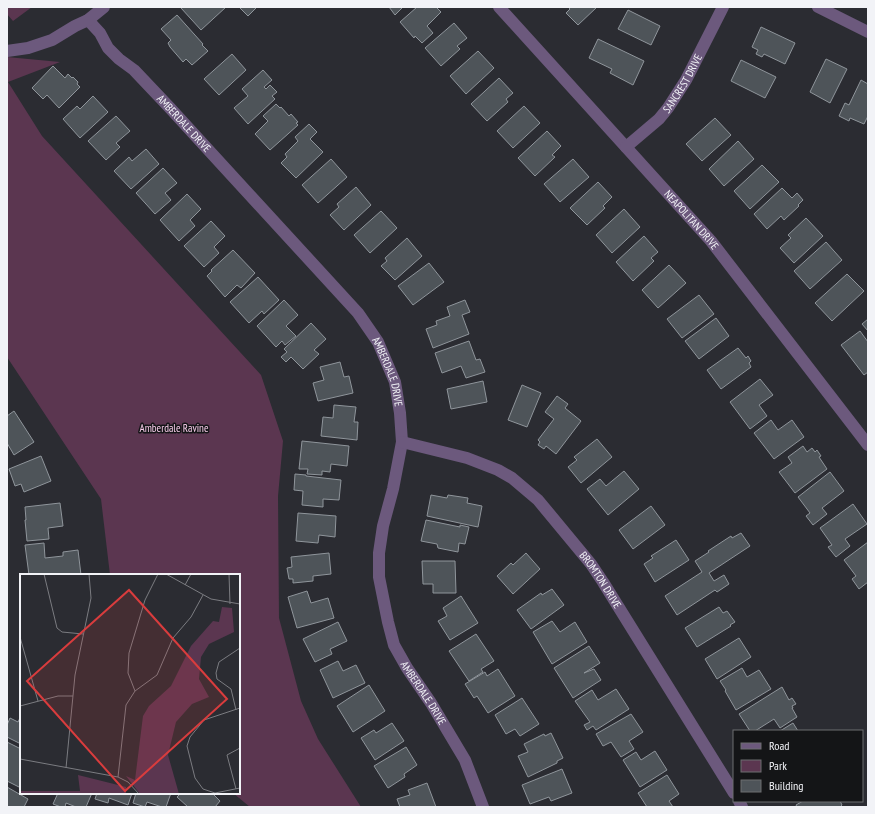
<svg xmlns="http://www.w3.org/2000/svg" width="875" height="814" font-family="'PT Sans Narrow',sans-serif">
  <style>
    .green { fill: #5b3650 }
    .building { fill: #4e5459; stroke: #8f959b }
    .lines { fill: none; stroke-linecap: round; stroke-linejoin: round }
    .street { stroke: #6c597d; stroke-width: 12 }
    .labels { text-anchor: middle; stroke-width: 3; stroke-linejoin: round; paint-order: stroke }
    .street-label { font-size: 11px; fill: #f2f3f7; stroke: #141517 }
    .park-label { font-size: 11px; fill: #faceec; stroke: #141517 }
    .inset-road { fill: none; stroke: #7b7c81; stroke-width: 1 }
    .view { fill: #d93c3d; fill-opacity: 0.15; stroke: #d93c3d; stroke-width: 2 }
    .inset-edge { fill: none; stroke: #f2f3f7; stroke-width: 2 }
  </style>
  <rect width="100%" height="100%" fill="#2b2c32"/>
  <path class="green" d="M7 7H32L13 21 7 14Z
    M7 57 60 62 8 82 42 136 261 375 283 441 278 496 279 618 301 701 318 739 361 807H250L233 793H239V575H110L101 499 7 357Z"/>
  <path class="building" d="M182 7H226L201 30 181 8Z
    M239 7H257L248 16Z
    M389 7H403L395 15Z
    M417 7H436L441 12 427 26 433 33 422 43 415 36 414 38 400 22Z
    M568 7H597L578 25 566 13 570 9Z
    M628 10 660 26 651 45 618 29Z
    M177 15 203 44 202 45 208 51 192 65 186 59 183 62 170 47 168 43 171 40 161 29Z
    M454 23 467 38 457 46 460 49 441 66 425 48Z
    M761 27 795 43 785 64 764 54 762 57 756 54 758 50 752 47Z
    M598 39 644 61 633 85 610 73 612 69 589 58Z
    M478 51 494 68 466 94 450 76Z
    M232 54 246 70 219 95 204 79Z
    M826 59 847 69 830 103 810 92Z
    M741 60 776 77 765 98 731 81Z
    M53 66 65 78 68 74 72 78 73 77 78 82 77 84 80 87 59 108 47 95 43 99 32 88Z
    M263 70 272 80 264 87 266 89 270 85 277 92 272 96 275 99 248 124 234 108 248 96 242 89Z
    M499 78 513 93 506 99 508 102 487 121 471 104Z
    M861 80 868 84V116L864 124 850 118 849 121 839 116 845 103 849 105Z
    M93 96 108 112 80 138 63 119 77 106 80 109Z
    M276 104 280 108 281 107 289 116 291 114 298 122 296 123 298 125 270 150 255 134 268 121 263 116Z
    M524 106 540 123 513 148 497 131Z
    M116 116 130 131 116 143 120 147 106 160 88 141Z
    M715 118 731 135 702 161 686 144Z
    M309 124 317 132 310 139 323 152 296 178 281 163 287 157 285 154 298 141 295 137Z
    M547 131 561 146 552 155 555 157 535 176 518 158Z
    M738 141 754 159 724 186 709 169Z
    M146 149 159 164 131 189 114 171 129 157 132 161Z
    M331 159 347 177 318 203 302 185Z
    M573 159 589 177 560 202 544 184Z
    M762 165 779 182 750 209 734 191Z
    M163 168 177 183 165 193 171 200 155 214 136 193Z
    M598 182 612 197 603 206 605 208 587 225 570 208Z
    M356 187 371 205 344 230 330 215 339 207 337 204Z
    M782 188 792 198 797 193 803 200 798 205 799 206 784 220 781 216 767 229 754 214Z
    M187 194 201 209 190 220 195 226 179 241 160 220Z
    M624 209 640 227 612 253 596 235Z
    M381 211 397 228 370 253 354 235Z
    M806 218 823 236 794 263 780 248 791 238 788 235Z
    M211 221 225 236 214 247 219 253 204 267 184 246Z
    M644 236 658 252 651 258 654 261 633 281 616 262Z
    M407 238 422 256 395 280 381 266 387 261 385 258Z
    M826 242 842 260 810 289 794 271Z
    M233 250 255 273 241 288 237 285 225 297 207 276 212 271 211 270Z
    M429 263 444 282 413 305 398 286Z
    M669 265 686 283 658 308 642 290Z
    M847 274 864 291 832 321 815 303Z
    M258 277 279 300 264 314 262 311 249 323 230 302Z
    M699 295 714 314 682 338 667 319Z
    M284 300 298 315 286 326 296 336 285 345 282 341 276 347 257 326Z
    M465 300 470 312 462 315 469 334 433 348 426 329 437 325 436 321 450 316 447 307Z
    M716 318 729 336 699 359 685 341Z
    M868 319V331L862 324Z
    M311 323 326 339 314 350 319 354 303 369 291 357 286 362 281 357 287 352 284 349Z
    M860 331 868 342V372L864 375 841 345Z
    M469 341 476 360 480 359 485 372 466 378 461 366 442 373 435 353Z
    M738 348 746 358 748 356 751 361 749 363 751 367 721 389 707 370Z
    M340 362 344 377 349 376 353 393 318 401 313 383 324 380 320 367Z
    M760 379 773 395 759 405 767 416 750 429 730 402Z
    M483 381 487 402 451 409 447 389Z
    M522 385 541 393 527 427 508 420Z
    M557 396 568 404 565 408 581 421 556 454 546 446 544 449 538 445 540 442 538 440 554 419 545 412Z
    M334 405 356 407 354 422H358L357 440 321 436 323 417 333 418Z
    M14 411 34 442 14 455 7 443V416Z
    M771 420 778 430 792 420 804 437 774 459 754 433Z
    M597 439 612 457 581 483 568 467 577 460 574 457Z
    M302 441 349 446 347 466 331 464 330 472 322 471V475L307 474 308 469H299Z
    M803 446 807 452 812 448 815 452 817 450 821 456 819 457 827 469 795 493 779 472 792 463 788 457Z
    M41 456 51 481 24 492 21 484 15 486 9 469Z
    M624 471 639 489 608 515 587 489 600 479 606 486Z
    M830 472 844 491 822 508 827 514 813 525 806 516 810 513 798 497Z
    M295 474 306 475V476L341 480 339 500 323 499V507L302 505 303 491 294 490Z
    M431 495 447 498 448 495 468 498 467 503 482 506 478 527 427 516Z
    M60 503 63 526 48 528 49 539 27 541 25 520H26L25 507Z
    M853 504 867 524 845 539 850 546 836 557 828 547 832 545 820 528Z
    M651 506 665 525 633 549 619 530Z
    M298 513 336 516 335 537 319 535 318 543 296 541Z
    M426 520 460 527V525L469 527 465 544 459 543 458 552 438 548 437 544 421 541Z
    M741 533 750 546 709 573 714 581 724 575 729 584 717 592 715 590 677 615 665 596 702 572 695 561 709 552 708 551 731 536 732 538Z
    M676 540 689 560 655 582 644 564 653 558 651 556Z
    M868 542V582L859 589 852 579 856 576 844 560Z
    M44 543 45 558 63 556V552L78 550 81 575H29L25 545Z
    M329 553 331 574 313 576V581L293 583V579H289L287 568 292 567 291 557Z
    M526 553 540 569 513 594 497 576 511 563 513 565Z
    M422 561H455L456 593H433V584H423Z
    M552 589 564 605 531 629 517 610 541 593 542 595Z
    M307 591 311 603 328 598 334 618 297 628 288 597Z
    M461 596 478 623 450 640 438 621 447 616 443 608Z
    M719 607 723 613 727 611 735 622 730 625 731 626 697 647 685 628Z
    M552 621 560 632 575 622 587 642 552 664 533 632Z
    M338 622 347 641 330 649 332 654 315 662 303 639Z
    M476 634 494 661 481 669 483 672 469 681 449 651Z
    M739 638 751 657 717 679 705 659Z
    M589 646 600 663 584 673 594 669 601 680 573 698 554 668Z
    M338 661 343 671 356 665 365 683 333 698 320 670Z
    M742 668 747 677 759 670 771 689 736 710 725 691 726 690 720 681Z
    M498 669 515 696 488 713 477 696 474 698 465 684 485 672 487 676Z
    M369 685 385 711 353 732 337 706Z
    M782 687 789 700 792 698 796 704 792 706 793 708H792L797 717 780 728 774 719 755 731H750L739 714Z
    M616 689 629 709 596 730 593 726 587 730 584 725 590 722 575 701 592 690 598 700Z
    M522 698 539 724 520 736 515 729 506 734 495 715Z
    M631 714 643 732 629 741 634 749 621 757 611 742 603 746 596 734Z
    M21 716V744L7 737V725L10 718 18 722Z
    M392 723 404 741 375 760 361 738 374 730 376 733Z
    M793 723 798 731H780Z
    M551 733 563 758 557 761V763L528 777 518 756 528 752 524 744 544 734 545 736Z
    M7 742 21 749V788L7 781Z
    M406 747 417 765 404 774 405 777 388 788 374 766Z
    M655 751 667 770 640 787 623 760 636 752 641 760Z
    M562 769 572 793 551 801 549 797 530 804 522 785Z
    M667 775 679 794 669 801 673 807H647L638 793Z
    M427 783 436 807H400L397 799 410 795 408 790Z
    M7 787 28 799 24 807H7Z
    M58 793H92L86 807H76L66 803 65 807H61L53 804Z
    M97 793H132L128 805 109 798 108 803 95 799Z
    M136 793H171L166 807H162L147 802 145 807 133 803Z
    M181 793H212L220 801 215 807H188L177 797Z
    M803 801H840L842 805 841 806V807H797L796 805Z"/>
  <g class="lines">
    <g class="street">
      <path id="s1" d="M499 7 711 241 868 445"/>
      <path d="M818 7 868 32"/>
      <path id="s2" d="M88 20 100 33 108 48 119 59 134 70 170 108 358 313 378 342 395 382 400 413 402 442 393 489 383 526 379 553V577L388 622 394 645 407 668 431 703 465 760 483 807"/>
      <path d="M7 51 28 48 52 40 75 26 88 20 104 7"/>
      <path id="s3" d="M626 147 659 119 668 108 686 80 723 7"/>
      <path id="s4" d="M402 442 467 458 498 470 512 478 538 500 591 564 603 582 734 793"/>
      <path d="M739 801 742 807"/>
    </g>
  </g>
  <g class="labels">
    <g class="street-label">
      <text dy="4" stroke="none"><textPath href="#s3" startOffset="86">SANCREST DRIVE</textPath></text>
      <text dy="4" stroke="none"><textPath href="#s2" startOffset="142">AMBERDALE DRIVE</textPath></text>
      <text dy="4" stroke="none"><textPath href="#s1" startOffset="287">NEAPOLITAN DRIVE</textPath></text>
      <text dy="4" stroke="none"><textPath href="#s2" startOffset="466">AMBERDALE DRIVE</textPath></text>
      <text dy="4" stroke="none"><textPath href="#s4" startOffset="252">BROMTON DRIVE</textPath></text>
      <text dy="4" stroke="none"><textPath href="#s2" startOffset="802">AMBERDALE DRIVE</textPath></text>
    </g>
    <g class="park-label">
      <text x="174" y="432">Amberdale Ravine</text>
    </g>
  </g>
  <g transform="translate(20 574)">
    <rect width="220" height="220" fill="#2b2c32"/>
    <path d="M202 33 212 34 214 58 189 70 181 83 179 105 189 123 172 130 156 148 148 181 159 220H120L106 202 115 206 123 142 129 132 151 112 171 72 193 47 199 48ZM58 201 106 213V220H0V217H60Z" fill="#5b3650"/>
    <path class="inset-road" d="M24 0 37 54 42 58 63 60M146 0 191 25 220 30M209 0 210 30M165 11 171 0M0 63 18 127M115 117 108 99 109 79 125 26 138 0M0 132 38 122H53M220 134 184 146 170 163 167 172 175 204 183 215 195 219 220 214M216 136 211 115 197 105 196 99 199 88 220 74M0 185 98 203 108 208 119 220M46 194 55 101 71 24 69 0M98 203 106 131 115 117 137 101 153 64 171 43 183 21M216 215 207 181 220 174"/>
    <path class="view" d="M109 16 207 125 105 217 7 107Z"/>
    <rect width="220" height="220" class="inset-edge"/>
  </g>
  <rect width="875" height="814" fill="none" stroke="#f2f3f7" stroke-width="16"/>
  <rect x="733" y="730" width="130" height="72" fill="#141517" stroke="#6d6e71"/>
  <rect x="741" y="743" width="20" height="6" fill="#6c597d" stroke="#6d6e71"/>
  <text x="769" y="750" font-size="12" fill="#f2f3f7">Road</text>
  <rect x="741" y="760" width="20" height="12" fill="#5b3650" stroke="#6d6e71"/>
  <text x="769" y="770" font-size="12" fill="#f2f3f7">Park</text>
  <rect x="741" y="780" width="20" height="12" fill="#4e5459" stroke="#6d6e71"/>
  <text x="769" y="790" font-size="12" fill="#f2f3f7">Building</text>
</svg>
